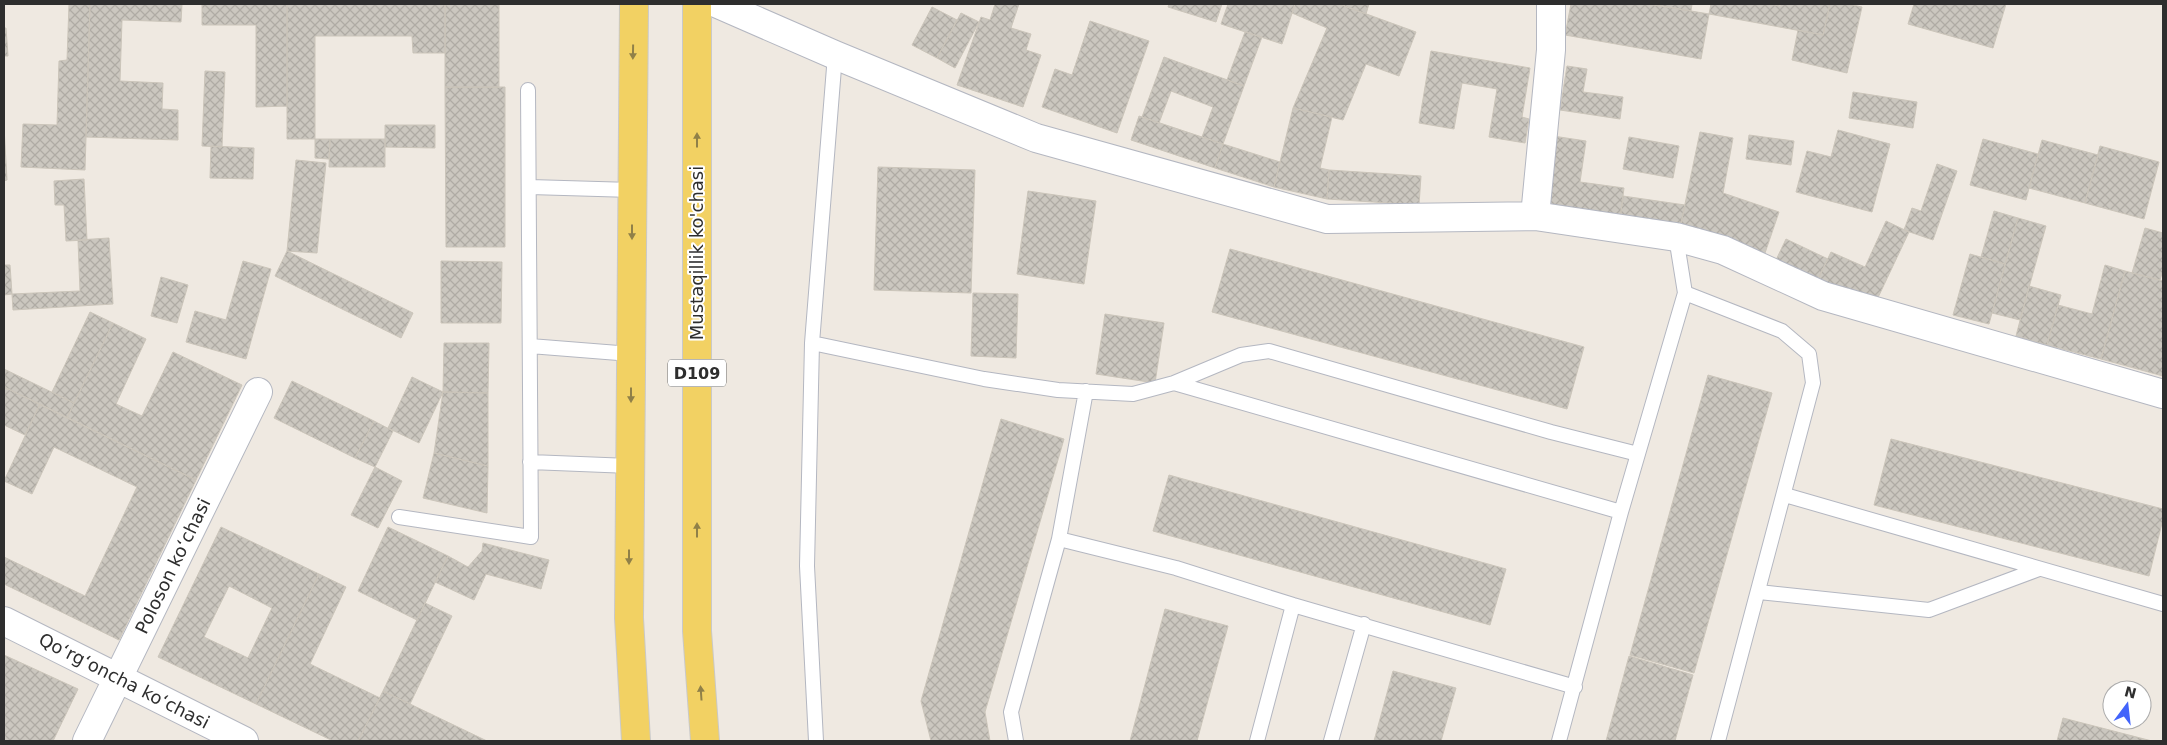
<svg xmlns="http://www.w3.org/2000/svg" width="2167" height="745" font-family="'DejaVu Sans',sans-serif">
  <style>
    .building { fill: url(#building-cross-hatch); stroke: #cbc5ba; fill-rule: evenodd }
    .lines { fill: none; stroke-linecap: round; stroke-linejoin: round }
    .service-casing { stroke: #b4b7c1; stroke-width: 16 }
    .minor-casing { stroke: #b4b7c1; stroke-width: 30 }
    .primary-casing { stroke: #c9c9c9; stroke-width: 30 }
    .service { stroke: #fff; stroke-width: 14 }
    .minor { stroke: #fff; stroke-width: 28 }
    .primary { stroke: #f2d163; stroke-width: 28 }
    .oneway { fill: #908048 }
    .labels { text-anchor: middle; stroke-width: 4; stroke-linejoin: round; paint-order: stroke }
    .shield { fill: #fff; stroke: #6d6d6d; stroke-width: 1 }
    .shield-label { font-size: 16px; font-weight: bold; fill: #2e2e2e }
    .street-label { font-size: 18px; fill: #2e2e2e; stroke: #fff }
  </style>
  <defs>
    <pattern id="building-cross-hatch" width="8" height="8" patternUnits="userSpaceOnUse" patternTransform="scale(1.25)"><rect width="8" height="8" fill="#cbc7bf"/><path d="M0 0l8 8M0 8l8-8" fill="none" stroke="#afaba4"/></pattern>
  </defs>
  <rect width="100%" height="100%" fill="#efe9e1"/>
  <path class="building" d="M69 4H90L85 170 21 167 23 124 57 125 59 61 67 60Z
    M90 4H182L181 22 122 20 120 81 163 83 162 109 178 110V140L86 137Z
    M202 4H287V106L256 107V25H202Z
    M287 4H445V53H413L412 36H315V139H287Z
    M445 4H499V87H445Z
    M995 4H1019L1011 28 1031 34 1026 50 1041 55 1023 107 957 85 981 17 990 20Z
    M1169 4H1222L1216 22 1168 7Z
    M1228 4H1295L1282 44 1221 24Z
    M1295 4H1339L1416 32 1399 76 1366 64 1343 120 1293 108 1327 28 1292 13Z
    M1345 4H1369L1366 14 1344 6Z
    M1571 4H1649L1709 14 1701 59 1565 35Z
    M1649 4H1692L1691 11Z
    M1711 4H1768L1781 6V4H1830L1823 35 1709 14Z
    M1830 4H1848L1862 7 1847 73 1792 60 1798 30 1823 35Z
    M1914 4H2006L1993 48 1908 24Z
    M932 7 957 20 937 58 912 45Z
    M961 13 979 22 955 68 937 58Z
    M1090 21 1149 41 1117 133 1042 107 1055 69 1072 75Z
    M4 28H6L8 56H4Z
    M1245 32 1262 37 1244 86 1227 80Z
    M1431 51 1530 68 1522 117 1529 119 1525 143 1489 137 1497 89 1462 83 1454 129 1419 123Z
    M1164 57 1244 86 1223 144 1202 137 1213 107 1171 91 1159 123 1142 117Z
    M1567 66 1587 69 1583 92 1623 97 1620 119 1560 110Z
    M205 71 225 72 222 147 202 146Z
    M445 87H505V247H446Z
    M1853 92 1917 102 1913 128 1849 118Z
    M1293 108 1332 117 1320 168 1329 170 1327 199 1274 187Z
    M1139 116 1223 144 1215 168 1131 140Z
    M385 125H435V148L385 147Z
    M4 127 7 180 4 181Z
    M1838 130 1890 144 1872 212 1796 192 1807 151 1831 157Z
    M1700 132 1733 138 1723 193 1779 212 1764 256 1680 228Z
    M1749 135 1794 141 1791 165 1746 159Z
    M1553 136 1586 141 1580 182 1624 188 1620 219 1542 207Z
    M1629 137 1679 146 1673 178 1623 169Z
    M315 139H330L329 159 315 158Z
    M330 139H385V167H329Z
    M1983 139 2038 154 2026 200 1970 185Z
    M2042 140 2098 155 2085 203 2029 188Z
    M1223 144 1280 162 1274 187 1215 168Z
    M211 146 254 148 253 179 210 178Z
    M2100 146 2159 162 2144 219 2085 203Z
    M296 160 326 163 317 253 287 251Z
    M1937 164 1957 171 1933 240 1904 230 1912 208 1921 211Z
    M878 167 975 170 971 293 874 290Z
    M1329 170 1421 176 1419 205 1327 199Z
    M84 179 87 240 66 241 64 205H55L54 181Z
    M1028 191 1096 201 1084 284 1017 274Z
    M1623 196 1685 205 1680 228 1620 219Z
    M1994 211 2018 218 2005 264 1981 257Z
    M2018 218 2046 226 2020 320 1992 313Z
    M1886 221 1909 232 1874 306 1818 279 1831 252 1865 267Z
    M2145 228 2163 233V270L2160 280 2132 273Z
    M109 238 113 304 13 310 12 294 80 291 78 240Z
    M1786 239 1828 259 1818 279 1776 260Z
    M1230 249 1584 347 1567 409 1212 312Z
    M287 251 413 313 401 338 275 276Z
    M1970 254 2005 264 1989 324 1953 315Z
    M243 261 271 269 246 359 186 342 195 311 226 320Z
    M441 261 502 262 501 323H441Z
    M4 265H10L12 294 4 295Z
    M2105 265 2125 271 2101 359 2047 345 2058 305 2092 314Z
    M2125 271 2163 281V376L2101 359Z
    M161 277 188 285 177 323 151 316Z
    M2029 286 2061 295 2047 345 2016 336Z
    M973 293 1018 294 1016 358 971 356Z
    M90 312 113 323 74 403 52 392Z
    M1105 314 1164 323 1155 383 1096 374Z
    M113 323 146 339 116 404 142 416 173 352 242 385 196 480 67 418Z
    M444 343H489L488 393 443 392Z
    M4 369 74 403 67 418 4 387Z
    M1708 375 1772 393 1694 673 1630 655Z
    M412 377 443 392 419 443 388 428Z
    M292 381 374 421 355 458 274 418Z
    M4 387 40 404 25 435 4 425Z
    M443 392 488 393V466L434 453Z
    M40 404 196 480 119 640 4 584V557L85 596 137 487 54 447 32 494 4 481Z
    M1001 419 1064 439 985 712 990 741H931L921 701Z
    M374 421 393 431 375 467 355 458Z
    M1891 439 2163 509V519L2149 576 1874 505Z
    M434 453 488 466 487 513 423 498Z
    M375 467 402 481 378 528 351 515Z
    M1169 475 1506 569 1490 625 1153 531Z
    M221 527 319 574 256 704 158 657ZM229 586 272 608 248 658 204 637Z
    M388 527 448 556 417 620 358 591Z
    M483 543 549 560 541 589 486 574 474 600 435 582 448 556 468 567 482 551Z
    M319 574 346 587 310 664 380 698 358 741H333L256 704Z
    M425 603 452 616 410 704 383 691Z
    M1165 609 1228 626 1197 741H1130Z
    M4 655 78 689 53 741H4Z
    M1629 656 1693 675 1675 741H1606Z
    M1393 671 1456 688 1441 741H1374Z
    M383 691 410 704 487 741H358Z
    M2063 718 2152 741H2057Z"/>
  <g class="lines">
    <defs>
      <path id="service" d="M530 187 632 190
        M1676 237 1685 293 1782 331 1809 354 1813 383 1718 741
        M812 343 984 379 1058 390 1133 394 1174 383 1241 355 1269 351 1551 432 1638 454
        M530 346 631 354
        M1174 383 1621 512
        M1086 391 1059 539 1176 568 1293 605 1575 687
        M530 462 630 466
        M1785 495 2163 604
        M399 517 531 537 528 90
        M1759 592 1929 610 2039 569
        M816 741 807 566 812 343 835 55
        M1016 741 1011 712 1059 539
        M1257 741 1293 605
        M1331 741 1364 624
        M1559 741 1621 512 1685 293"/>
      <path id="minor" d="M718 4 835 55 1036 138 1327 219 1535 216 1676 237 1723 250 1823 296 2163 394
        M1535 216 1551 50V4
        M4 621 244 741
        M87 741 258 392"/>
      <path id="primary" d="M634 4 629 618 636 741
        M697 4V631L705 741"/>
    </defs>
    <use href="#service" class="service-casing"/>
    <use href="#minor" class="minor-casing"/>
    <use href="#primary" class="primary-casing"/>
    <use href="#service" class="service"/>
    <use href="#minor" class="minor"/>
    <use href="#primary" class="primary"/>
  </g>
  <defs><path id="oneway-solid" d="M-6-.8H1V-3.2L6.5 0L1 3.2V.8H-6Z" transform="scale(1.25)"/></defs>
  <g class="oneway">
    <use href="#oneway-solid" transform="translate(633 52) rotate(91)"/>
    <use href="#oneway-solid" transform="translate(697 140) rotate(-90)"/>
    <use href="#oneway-solid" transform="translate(632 232) rotate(90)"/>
    <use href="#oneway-solid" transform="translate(631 395) rotate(90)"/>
    <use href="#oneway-solid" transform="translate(697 530) rotate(-90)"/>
    <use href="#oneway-solid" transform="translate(629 557) rotate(90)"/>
    <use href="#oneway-solid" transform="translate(701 693) rotate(-94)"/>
  </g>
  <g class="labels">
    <rect class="shield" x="668" y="359.5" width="58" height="27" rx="4"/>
    <g class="shield-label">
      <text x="697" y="379">D109</text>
    </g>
    <g class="street-label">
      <text transform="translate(697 253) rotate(-90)" y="6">Mustaqillik ko'chasi</text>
      <text transform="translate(173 566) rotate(-64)" y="6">Poloson koʻchasi</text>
      <text transform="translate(124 681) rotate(27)" y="6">Qoʻrgʻoncha koʻchasi</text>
    </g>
  </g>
  <rect width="2167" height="745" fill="none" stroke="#2e2e2e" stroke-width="10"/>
  <g transform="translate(2127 705) rotate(15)"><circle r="24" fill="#ffffff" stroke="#ababab"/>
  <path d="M0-4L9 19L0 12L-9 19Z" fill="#4264fb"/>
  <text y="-8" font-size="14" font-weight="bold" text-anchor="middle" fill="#2e2e2e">N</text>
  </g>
</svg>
